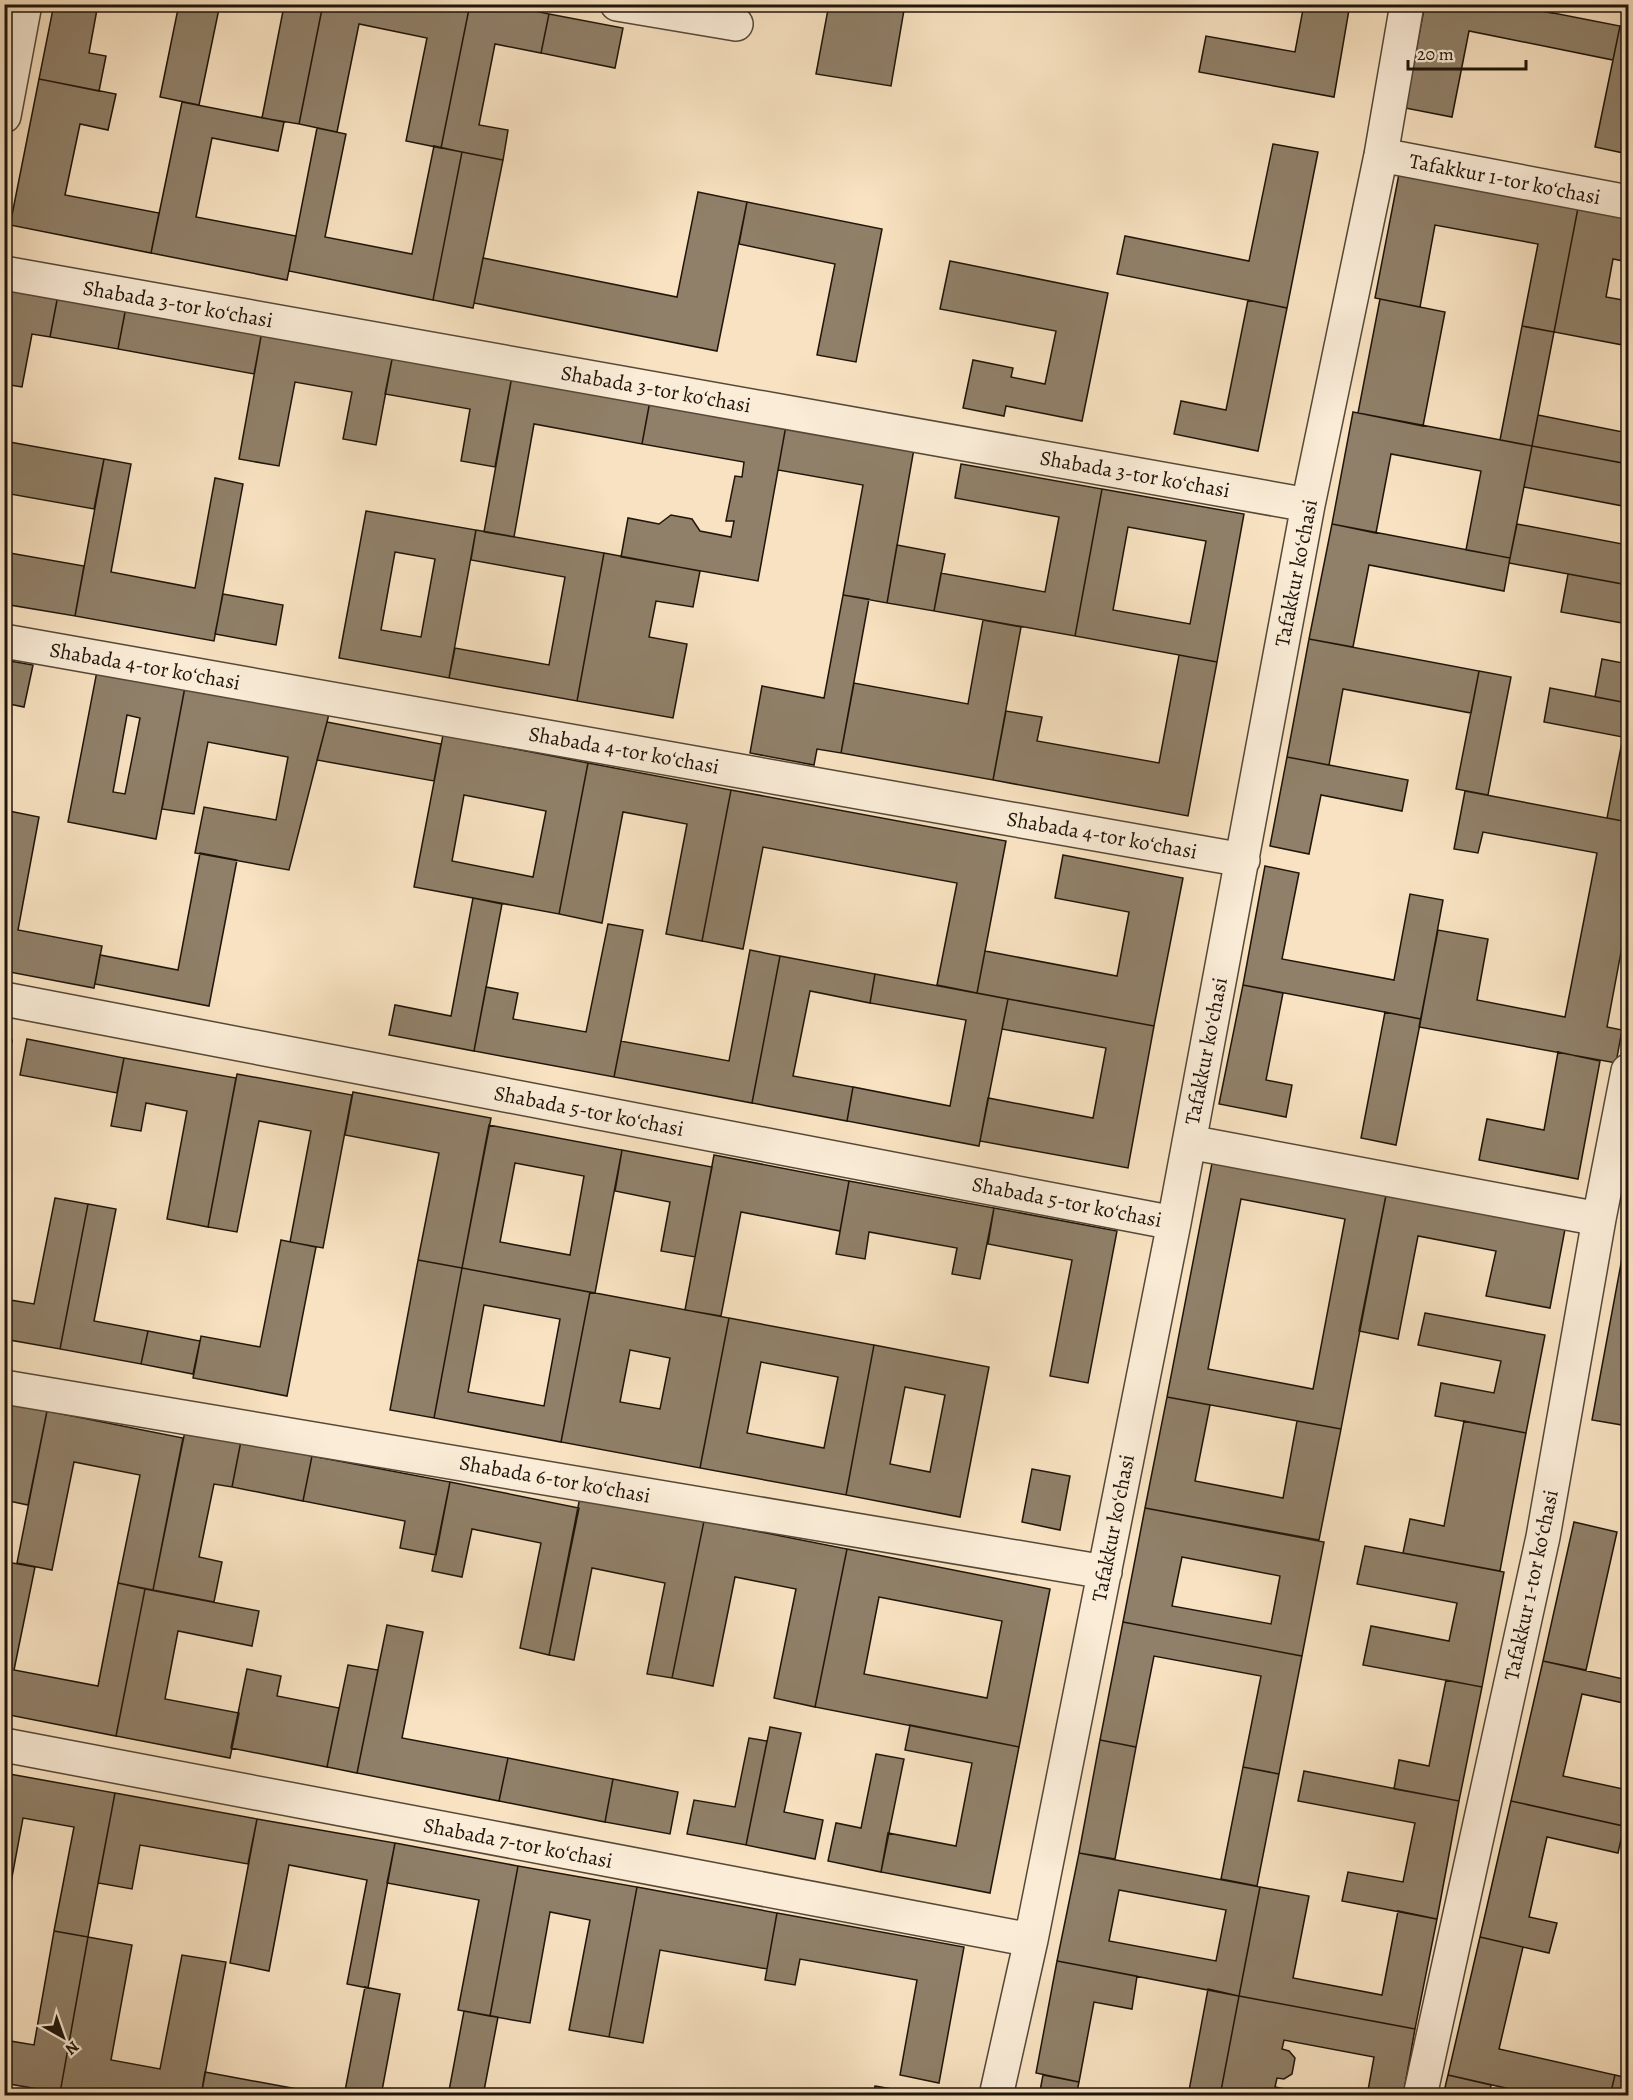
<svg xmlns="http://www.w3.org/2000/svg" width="1633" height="2100" font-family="Alegreya,serif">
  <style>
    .building { fill: #908069; stroke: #1f150a; stroke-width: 1.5; fill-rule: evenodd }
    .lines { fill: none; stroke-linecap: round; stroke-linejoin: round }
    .minor-casing { stroke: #554838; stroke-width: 36 }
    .minor { stroke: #faecd7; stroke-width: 33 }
    .labels { text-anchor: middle; stroke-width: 5; stroke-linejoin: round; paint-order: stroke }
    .street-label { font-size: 21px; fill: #1f150a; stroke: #faecd7 }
  </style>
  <rect width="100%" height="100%" fill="#f8e2c1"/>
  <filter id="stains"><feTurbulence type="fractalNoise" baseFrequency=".00333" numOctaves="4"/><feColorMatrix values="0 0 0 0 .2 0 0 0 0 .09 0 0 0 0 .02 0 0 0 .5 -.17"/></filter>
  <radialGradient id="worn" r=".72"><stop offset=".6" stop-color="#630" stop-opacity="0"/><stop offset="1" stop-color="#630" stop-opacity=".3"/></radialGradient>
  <path class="building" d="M54 4H98L89 53 106 56 99 91 39 79Z
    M179 4H220L199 105 160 97Z
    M276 4H323L299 124 262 118 284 6Z
    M323 4H470L441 148 406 141 427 38 359 24 337 132 299 124Z
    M470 4H502L549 14 541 53 495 44 479 125 508 130 503 160 441 148Z
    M829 4H875L904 10 891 86 816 74Z
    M1304 4H1350L1334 97 1199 72 1206 36 1295 52Z
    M1425 4H1508L1620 26 1613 60 1469 31 1452 117 1405 108Z
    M1508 4H1554L1552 13Z
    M549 14 623 28 615 68 541 53Z
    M1620 26 1628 28V154L1595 147Z
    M39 79 116 94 108 130 80 124 65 195 159 213 151 253 10 225Z
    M182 102 284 122 278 151 212 138 196 217 296 236 287 280 151 253Z
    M317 128 346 134 325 237 412 254 434 146 462 152 433 300 289 271Z
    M1273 144 1318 152 1287 308 1117 274 1125 236 1249 261Z
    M462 152 503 160 473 308 433 300Z
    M1399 174 1578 208 1554 332 1522 326 1538 244 1435 225 1420 307 1375 298Z
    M698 192 747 202 717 351 474 303 483 258 677 297Z
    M747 202 882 229 856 362 817 355 835 264 739 244Z
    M1578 208 1628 217V262L1613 259 1606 297 1628 301V346L1554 332Z
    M950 261 1108 293 1082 421 1006 406 1004 416 963 408 973 360 1013 368 1011 377 1045 384 1056 331 940 309Z
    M4 285 58 295 50 337 32 334 22 387 4 384Z
    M58 295 126 307 118 349 50 337Z
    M1380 299 1445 312 1423 426 1358 413Z
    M1248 300 1287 308 1258 451 1174 434 1181 401 1226 410Z
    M126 307 262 331 254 374 118 349Z
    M1522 326 1554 332 1532 446 1500 440Z
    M262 331 393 354 376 445 343 439 352 392 295 382 279 466 239 459Z
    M393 354 512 376 495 467 461 461 470 409 385 394Z
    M512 376 650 401 642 444 534 424 514 537 484 532Z
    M651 395 787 420 758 581 621 557 628 518 659 524 671 515 692 519 700 531 731 537 734 521H726L735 476 742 477 744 462 642 444Z
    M1353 412 1532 446 1510 558 1466 550 1481 471 1391 454 1376 533 1332 524Z
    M1538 415 1628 433V464L1532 446Z
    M787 420 915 443 887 603 843 595 863 485 778 470Z
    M4 441 104 459 94 509 5 493 4 496Z
    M1532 446 1628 464V507L1524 487Z
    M104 459 131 464 111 572 195 588 215 478 243 484 214 641 75 616Z
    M961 464 1102 489 1075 636 934 611 941 573 1045 592 1059 517 955 498Z
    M1102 489 1244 514 1217 662 1075 636ZM1128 527 1206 541 1190 624 1113 610Z
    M366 511 476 530 449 678 339 658ZM395 552 435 559 421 637 381 630Z
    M1332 524 1510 558 1504 591 1369 565 1353 647 1309 639Z
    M1517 524 1628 545V585L1509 563Z
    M476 530 604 553 577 701 449 678 455 648 549 665 565 577 471 560Z
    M897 545 945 554 934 611 887 603Z
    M4 552 84 566 75 616 4 604Z
    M604 553 700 571 693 607 656 601 649 637 687 644 673 718 577 701Z
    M1568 574 1628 585V624L1561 612Z
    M223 594 283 605 276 645 215 634Z
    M843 595 869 599 841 753 817 749 814 765 750 753 762 686 824 698Z
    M983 620 1021 627 993 780 841 753 854 683 968 704Z
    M1309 639 1479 671 1471 713 1343 689 1329 765 1287 757Z
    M1179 655 1217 662 1188 816 993 780 1006 711 1042 717 1037 741 1159 763Z
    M1602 659 1628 664V703L1595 697Z
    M4 660 33 665 24 707 4 703Z
    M97 671 185 687 156 839 68 822ZM127 715 140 718 125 794 113 792Z
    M1479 671 1511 677 1488 795 1456 789Z
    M185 687 329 714 289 870 195 853 204 807 276 820 288 757 208 742 194 814 162 809Z
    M1550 688 1628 703V822L1607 818 1623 737 1544 722Z
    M327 722 441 744 434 781 317 760Z
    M443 735 588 763 559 914 414 887ZM464 795 546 811 533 877 452 861Z
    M1287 757 1408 780 1402 811 1321 795 1309 854 1270 846Z
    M588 763 731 790 702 941 666 934 687 824 623 812 602 923 559 914Z
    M731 790 1006 841 977 993 937 985 957 883 763 847 743 949 702 941Z
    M1465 791 1628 822V915L1607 1027 1622 1030 1616 1063 1419 1027 1438 930 1488 939 1477 1000 1565 1017 1597 853 1483 832 1478 853 1454 849Z
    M4 810 39 817 18 930 102 946 94 988 4 971Z
    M200 853 237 860 209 1006 95 984 100 955 178 970Z
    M1063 855 1183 878 1154 1026 977 993 985 951 1117 976 1129 912 1055 898Z
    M1265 866 1299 873 1282 959 1394 980 1410 894 1443 900 1421 1019 1243 985Z
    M473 898 502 904 474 1051 389 1035 395 1005 451 1016Z
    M608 924 643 930 614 1077 474 1051 486 987 518 993 513 1019 586 1032Z
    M750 950 780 956 752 1103 614 1077 621 1041 729 1061Z
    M780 956 875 974 870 1003 810 991 793 1076 853 1087 847 1121 752 1103Z
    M875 974 1008 999 979 1146 847 1121 853 1087 950 1106 966 1020 870 1003Z
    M1243 985 1283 993 1266 1080 1292 1085 1286 1117 1219 1104Z
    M1008 999 1154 1026 1128 1168 980 1141 988 1098 1093 1118 1106 1048 1002 1029Z
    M1385 1012 1421 1019 1396 1145 1361 1138Z
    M4 1038 12 1040 6 1073 4 1072Z
    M27 1039 124 1058 117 1093 20 1075Z
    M1558 1052 1600 1061 1578 1179 1479 1160 1487 1119 1544 1130Z
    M124 1058 236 1078 208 1227 167 1219 187 1111 146 1103 141 1131 111 1126Z
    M237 1074 352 1095 323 1248 290 1242 311 1131 259 1121 237 1232 208 1227Z
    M353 1092 491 1118 462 1268 418 1260 439 1153 345 1135Z
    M489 1125 622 1150 595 1293 462 1268ZM515 1163 584 1176 570 1255 500 1242Z
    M622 1150 712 1167 695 1257 661 1251 670 1202 615 1191Z
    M714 1155 849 1181 840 1231 741 1212 721 1316 685 1310Z
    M1213 1158 1387 1190 1341 1429 1167 1397ZM1241 1199 1345 1219 1313 1389 1208 1369Z
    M849 1181 994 1208 980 1279 952 1274 957 1248 869 1232 865 1259 836 1254Z
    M1387 1190 1566 1224 1550 1308 1486 1296 1496 1251 1418 1236 1398 1339 1359 1331Z
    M55 1198 88 1204 60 1349 4 1339V1299L34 1304Z
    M88 1204 116 1209 94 1321 148 1331 141 1364 60 1349Z
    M994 1208 1117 1231 1088 1383 1050 1376 1072 1260 988 1244Z
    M1628 1224V1270L1620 1269Z
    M281 1240 316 1247 287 1396 193 1378 201 1336 260 1347Z
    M418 1260 462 1268 434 1418 390 1410Z
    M462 1268 590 1292 561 1442 434 1418ZM484 1305 560 1319 544 1406 468 1392Z
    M1620 1269 1628 1270V1426L1592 1420Z
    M590 1292 729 1318 700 1468 561 1442ZM630 1350 670 1358 660 1409 620 1402Z
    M1425 1313 1545 1335 1526 1433 1435 1416 1441 1383 1494 1393 1501 1361 1418 1345Z
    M729 1318 874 1345 846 1495 700 1468ZM761 1362 838 1377 824 1448 747 1433Z
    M148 1331 200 1341 193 1374 141 1364Z
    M874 1345 989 1367 960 1517 846 1495ZM905 1387 945 1395 930 1472 890 1464Z
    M1167 1397 1210 1405 1195 1481 1283 1498 1297 1421 1341 1429 1319 1540 1145 1508Z
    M4 1403 47 1411 28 1505 4 1500Z
    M47 1411 183 1438 153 1590 118 1583 140 1475 74 1462 52 1570 17 1563Z
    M1464 1421 1526 1433 1500 1571 1403 1553 1410 1519 1444 1526Z
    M185 1431 241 1441 232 1487 214 1484 199 1557 222 1562 214 1602 153 1590Z
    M241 1441 312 1456 303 1501 232 1487Z
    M312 1456 450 1482 436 1555 400 1548 405 1521 303 1501Z
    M1032 1469 1070 1476 1060 1530 1022 1522Z
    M450 1482 579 1508 549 1655 520 1648 541 1543 472 1529 462 1577 432 1571Z
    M580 1497 704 1521 672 1678 647 1674 665 1583 592 1568 574 1660 549 1655Z
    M1145 1508 1324 1542 1302 1656 1123 1622ZM1182 1557 1280 1576 1271 1624 1172 1606Z
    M704 1521 847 1549 815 1707 774 1698 796 1589 735 1577 713 1686 672 1678Z
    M1574 1522 1617 1532 1586 1670 1543 1661Z
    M1365 1546 1504 1572 1482 1687 1363 1665 1371 1626 1449 1641 1457 1603 1357 1584Z
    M847 1549 1050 1589 1019 1747 815 1707ZM879 1597 1002 1621 987 1698 864 1674Z
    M7 1562 35 1567 14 1670 98 1686 118 1583 145 1589 116 1736 4 1714V1577Z
    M145 1589 259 1611 252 1646 178 1631 165 1699 239 1713 230 1758 116 1736Z
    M1123 1622 1302 1656 1279 1774 1243 1767 1261 1676 1154 1656 1136 1747 1100 1740Z
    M387 1625 423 1632 402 1738 508 1758 499 1801 357 1773Z
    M1543 1661 1628 1680V1704L1582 1694 1563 1776 1628 1790V1827L1511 1801Z
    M348 1665 378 1670 357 1773 327 1767Z
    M247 1669 281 1676 277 1696 339 1708 327 1767 231 1748Z
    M1446 1680 1482 1687 1459 1801 1394 1789 1399 1760 1429 1766Z
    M910 1725 1019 1747 990 1893 881 1872 888 1833 956 1846 972 1763 905 1750Z
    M770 1727 801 1733 784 1812 823 1820 815 1859 746 1845Z
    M749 1738 767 1741 746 1845 687 1834 694 1800 735 1807Z
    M1100 1740 1136 1747 1115 1859 1079 1853Z
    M876 1754 904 1759 881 1872 828 1861 836 1823 861 1828Z
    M508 1758 613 1779 605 1822 499 1801Z
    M1243 1767 1279 1774 1257 1886 1221 1879Z
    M1304 1771 1459 1801 1437 1919 1342 1901 1348 1872 1403 1882 1415 1823 1298 1801Z
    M4 1773 115 1793 88 1937 54 1931 74 1827 23 1818 4 1920Z
    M613 1779 678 1792 670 1834 605 1822Z
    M115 1793 257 1819 248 1864 140 1845 132 1889 98 1883Z
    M1511 1801 1624 1826 1618 1853 1547 1837 1529 1917 1557 1923 1549 1953 1480 1937Z
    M257 1819 395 1843 368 1988 347 1984 367 1880 289 1865 269 1971 230 1963Z
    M395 1843 518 1866 490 2016 458 2010 479 1900 387 1883Z
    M1079 1853 1260 1887 1239 1996 1057 1961ZM1119 1890 1226 1910 1216 1961 1109 1941Z
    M518 1866 637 1887 609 2037 569 2030 590 1920 550 1912 530 2023 490 2016Z
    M637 1887 777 1913 767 1969 660 1950 643 2043 609 2037Z
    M1260 1887 1309 1896 1293 1978 1382 1995 1398 1911 1437 1919 1415 2029 1239 1996Z
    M777 1913 964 1947 939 2083 900 2075 917 1980 800 1959 795 1985 765 1980Z
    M54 1931 88 1937 60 2093 4 2083V2040L34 2045Z
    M88 1937 132 1945 111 2060 160 2069 182 1955 226 1962 201 2096H75L60 2093Z
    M1480 1937 1523 1947 1499 2049 1615 2075 1610 2096H1541L1448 2075Z
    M1057 1961 1137 1976 1132 2009 1094 2002 1079 2082 1036 2073Z
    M365 1987 400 1994 381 2096H344Z
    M1208 1989 1239 1996 1220 2096H1188Z
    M1239 1996 1415 2029 1403 2096H1367L1374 2057 1284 2040 1282 2049 1289 2051 1295 2058 1292 2074 1284 2079 1277 2078 1275 2087 1320 2096H1220Z
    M464 2011 498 2017 483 2096H448Z
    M205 2072 335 2096H201Z
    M1043 2075 1079 2082 1076 2096H1039Z
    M1448 2075 1491 2085 1489 2096H1443Z
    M1615 2075 1628 2078V2096H1610Z
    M875 2086 925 2095V2096H873Z"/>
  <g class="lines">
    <defs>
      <path id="minor" d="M617 4 736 24
        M4 116 25 4
        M1381 155 1628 202
        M4 273 1308 505
        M4 641 1243 860
        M4 999 1174 1223
        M1189 1142 1599 1219
        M4 1387 1105 1572
        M4 1745 1031 1940
        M996 2096 1031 1940 1174 1223 1308 505 1381 155 1407 4
        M1420 2096 1543 1537 1599 1219 1628 1071"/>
    </defs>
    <use href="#minor" class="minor-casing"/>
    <use href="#minor" class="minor"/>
  </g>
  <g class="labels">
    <g class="street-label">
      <text transform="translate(1505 179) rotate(11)" y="7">Tafakkur 1-tor koʻchasi</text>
      <text transform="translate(178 304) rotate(10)" y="7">Shabada 3-tor koʻchasi</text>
      <text transform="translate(656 389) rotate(10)" y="7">Shabada 3-tor koʻchasi</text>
      <text transform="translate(1135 474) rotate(10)" y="7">Shabada 3-tor koʻchasi</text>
      <text transform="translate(1296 573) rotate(-79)" y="7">Tafakkur koʻchasi</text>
      <text transform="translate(145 666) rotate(10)" y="7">Shabada 4-tor koʻchasi</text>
      <text transform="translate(624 750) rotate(10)" y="7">Shabada 4-tor koʻchasi</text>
      <text transform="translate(1102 835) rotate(10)" y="7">Shabada 4-tor koʻchasi</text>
      <text transform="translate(1206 1051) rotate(-79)" y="7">Tafakkur koʻchasi</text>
      <text transform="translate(589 1111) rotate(11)" y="7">Shabada 5-tor koʻchasi</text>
      <text transform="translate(1067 1202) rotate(11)" y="7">Shabada 5-tor koʻchasi</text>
      <text transform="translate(555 1479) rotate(10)" y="7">Shabada 6-tor koʻchasi</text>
      <text transform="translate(1113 1528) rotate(-79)" y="7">Tafakkur koʻchasi</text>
      <text transform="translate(1531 1585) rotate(-78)" y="7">Tafakkur 1-tor koʻchasi</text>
      <text transform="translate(518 1843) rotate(11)" y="7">Shabada 7-tor koʻchasi</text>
    </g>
  </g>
  <rect width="1633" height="2100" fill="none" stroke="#f8e2c1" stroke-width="24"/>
  <rect x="6" y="6" width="1621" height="2088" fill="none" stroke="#1f150a" stroke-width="3"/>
  <rect x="12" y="12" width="1609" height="2076" fill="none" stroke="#1f150a" stroke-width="1.5"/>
  <g transform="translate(63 2037) rotate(140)" stroke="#faecd7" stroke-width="4.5" paint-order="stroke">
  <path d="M0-4.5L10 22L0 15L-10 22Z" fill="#1f150a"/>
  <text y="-9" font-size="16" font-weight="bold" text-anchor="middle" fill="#1f150a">N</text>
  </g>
  <path d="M1408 60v9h118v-9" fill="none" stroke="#1f150a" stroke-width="3"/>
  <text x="1417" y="60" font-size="18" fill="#1f150a" stroke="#faecd7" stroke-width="4.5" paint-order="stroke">20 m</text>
  <rect width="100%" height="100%" filter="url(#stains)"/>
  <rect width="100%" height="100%" fill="url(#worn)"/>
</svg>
